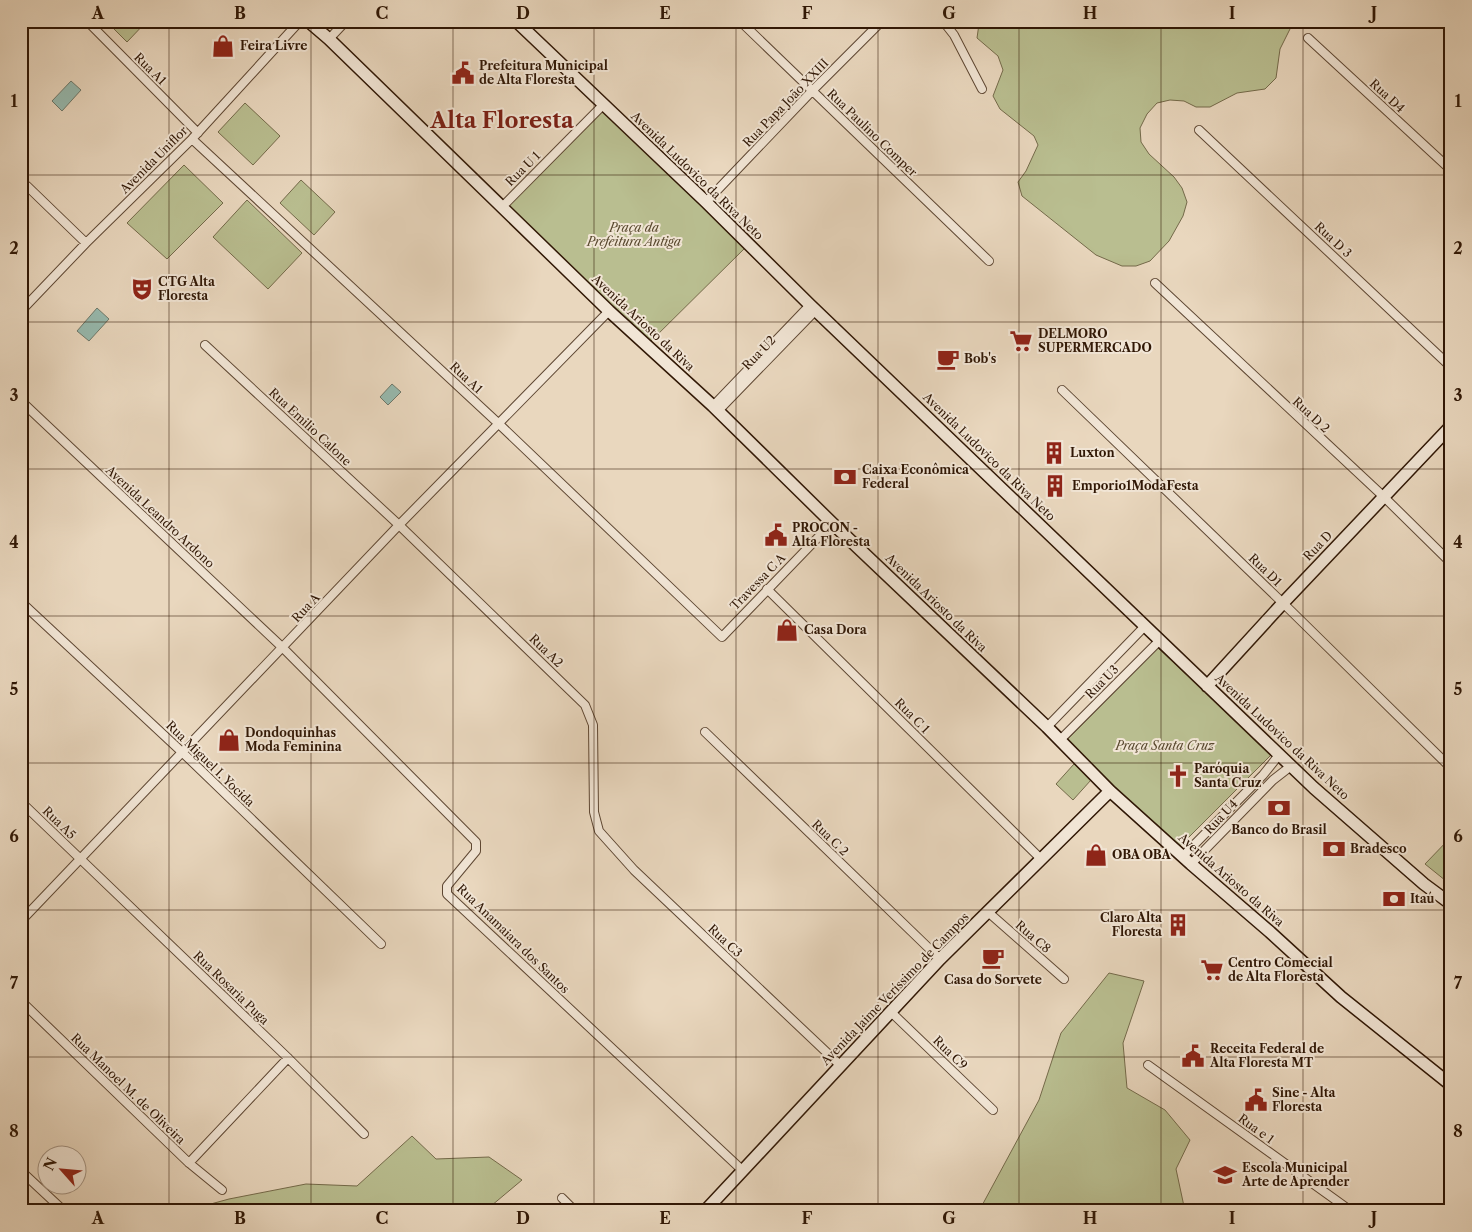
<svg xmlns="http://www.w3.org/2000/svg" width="1472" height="1232" font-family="'Libre Caslon Text',serif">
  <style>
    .green { fill: #b9be90; stroke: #746a4a }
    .water { fill: #97baaf; stroke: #6e796b }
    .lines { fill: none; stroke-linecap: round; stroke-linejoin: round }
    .street-casing { stroke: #5e4733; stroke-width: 10 }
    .secondary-casing { stroke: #301705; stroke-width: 14 }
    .street { stroke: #f1e5d5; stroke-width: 8 }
    .secondary { stroke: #f1e5d5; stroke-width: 11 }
    .grid { fill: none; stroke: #301705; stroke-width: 1; stroke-opacity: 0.55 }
    .labels { text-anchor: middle; stroke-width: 4; stroke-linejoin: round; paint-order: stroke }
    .poi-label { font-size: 12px; font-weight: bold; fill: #301705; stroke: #f1e5d5; text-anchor: start }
    .street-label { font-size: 12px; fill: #301705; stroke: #f1e5d5 }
    .park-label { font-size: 12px; font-style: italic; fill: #59492f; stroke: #f1e5d5 }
    .town-label { font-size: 22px; font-weight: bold; fill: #7a1f14; stroke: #f1e5d5 }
    .neatline { fill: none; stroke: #301705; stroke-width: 2 }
    .grid-label { font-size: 16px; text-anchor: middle; font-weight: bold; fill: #301705 }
  </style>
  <rect width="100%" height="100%" fill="#e9d7be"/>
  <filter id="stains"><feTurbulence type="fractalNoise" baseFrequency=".004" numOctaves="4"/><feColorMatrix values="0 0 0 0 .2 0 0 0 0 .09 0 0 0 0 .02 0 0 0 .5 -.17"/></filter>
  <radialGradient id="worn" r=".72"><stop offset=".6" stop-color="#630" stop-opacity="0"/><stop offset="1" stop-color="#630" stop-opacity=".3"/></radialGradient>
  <path class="green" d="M106 21H147L127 42Z
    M982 21H1290V29L1280 49 1276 78 1265 89 1237 93 1210 107H1196L1184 101 1170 100 1157 103 1147 114 1140 128 1141 142 1149 154 1174 177 1182 188 1187 202 1183 216 1169 241 1150 261 1136 266H1122L1096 255 1022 196 1018 182 1026 171 1038 145 1034 136 1000 109 993 96 1003 70 998 56 977 38 979 24Z
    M245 103 280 136 253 165 218 132Z
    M603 109 747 246 648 344 506 207Z
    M184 165 223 203 167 259 127 223Z
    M301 180 335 212 314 235 280 203Z
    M247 200 302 253 268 289 213 237Z
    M1158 648 1272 754 1180 846 1109 788 1066 741Z
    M1074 764 1091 780 1073 800 1056 784Z
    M1451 837V885L1425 864Z
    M1109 973 1144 981 1123 1043 1127 1088 1165 1110 1190 1140 1176 1169 1185 1211H979L1039 1100 1061 1033Z
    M412 1136 436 1159 489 1157 522 1180 485 1211H185L229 1199 306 1184 357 1186Z"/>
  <path class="water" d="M71 81 81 90 62 111 52 101Z
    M97 308 109 319 89 341 77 331Z
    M392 384 401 392 388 405 380 397Z"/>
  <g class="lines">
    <defs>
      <path id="street" d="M87 21 198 133
        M740 21 989 261
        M943 21 954 35 982 89
        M1308 38 1451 170
        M329 39 346 21
        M1199 130 1451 367
        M192 139 499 424 722 637 832 523
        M27 186 86 243
        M706 202 812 91 882 21
        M502 207 603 105
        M1155 283 1384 497 1451 563
        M21 311 86 243 192 139 300 21
        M205 345 399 525 585 705 593 725 594 812 599 831 634 870 840 1065
        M1062 390 1288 608 1451 768
        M21 401 283 648 476 842V851L447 886V894L742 1170
        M713 406 810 305
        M718 411 816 310
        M767 589 1041 859
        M21 602 183 753 381 944
        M1047 727 1145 626
        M705 732 940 959
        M1060 740 1160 640
        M21 802 288 1058 364 1134
        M1183 856 1263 775 1279 755
        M1191 864 1273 780 1291 766
        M988 912 1064 979
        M21 921 399 525 609 311
        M21 1001 189 1163 222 1190
        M892 1013 993 1110
        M1148 1065 1351 1211
        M189 1163 288 1058
        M21 1171 64 1211
        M562 1198 575 1211"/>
      <path id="secondary" d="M308 21 329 39 609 311 713 406 832 523 1047 727 1110 791 1191 864 1270 932 1341 997 1451 1085
        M516 21 706 202 810 305 1314 788 1424 884 1451 904
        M1207 686 1283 603 1451 426
        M705 1211 940 959 1110 791"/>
    </defs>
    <use href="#street" class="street-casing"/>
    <use href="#secondary" class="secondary-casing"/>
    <use href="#street" class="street"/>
    <use href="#secondary" class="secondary"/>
  </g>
  <path class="grid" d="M169 21V1211M311 21V1211M453 21V1211M594 21V1211M736 21V1211M878 21V1211M1019 21V1211M1161 21V1211M1303 21V1211M21 175H1451M21 322H1451M21 469H1451M21 616H1451M21 763H1451M21 910H1451M21 1057H1451"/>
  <defs>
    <symbol id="shop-bare" viewBox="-9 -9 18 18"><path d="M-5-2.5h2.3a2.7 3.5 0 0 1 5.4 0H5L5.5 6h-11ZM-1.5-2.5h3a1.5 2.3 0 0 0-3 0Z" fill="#8f2418" stroke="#f1e5d5" stroke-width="2.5" paint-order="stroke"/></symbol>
    <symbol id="civic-bare" viewBox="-9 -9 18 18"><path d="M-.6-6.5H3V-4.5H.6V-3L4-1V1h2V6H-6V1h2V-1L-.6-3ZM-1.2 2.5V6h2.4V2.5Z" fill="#8f2418" stroke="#f1e5d5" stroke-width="2.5" paint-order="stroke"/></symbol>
    <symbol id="theatre-bare" viewBox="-9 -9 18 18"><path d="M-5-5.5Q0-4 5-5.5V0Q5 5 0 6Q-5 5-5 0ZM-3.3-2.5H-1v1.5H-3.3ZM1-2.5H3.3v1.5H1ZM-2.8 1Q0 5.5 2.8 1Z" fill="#8f2418" stroke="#f1e5d5" stroke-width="2.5" paint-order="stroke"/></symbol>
    <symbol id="supermarket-bare" viewBox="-9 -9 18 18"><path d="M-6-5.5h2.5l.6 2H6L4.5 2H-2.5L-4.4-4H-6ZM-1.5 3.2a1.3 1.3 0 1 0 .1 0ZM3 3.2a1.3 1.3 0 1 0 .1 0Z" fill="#8f2418" stroke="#f1e5d5" stroke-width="2.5" paint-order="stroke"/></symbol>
    <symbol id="cafe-bare" viewBox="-9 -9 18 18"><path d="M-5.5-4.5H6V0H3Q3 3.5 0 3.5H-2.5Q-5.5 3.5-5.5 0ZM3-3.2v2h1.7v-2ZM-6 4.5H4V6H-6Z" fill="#8f2418" stroke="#f1e5d5" stroke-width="2.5" paint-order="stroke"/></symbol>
    <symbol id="building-bare" viewBox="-9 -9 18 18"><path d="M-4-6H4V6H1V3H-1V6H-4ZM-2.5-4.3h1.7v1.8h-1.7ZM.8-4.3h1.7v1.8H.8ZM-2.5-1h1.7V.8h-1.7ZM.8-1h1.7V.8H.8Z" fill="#8f2418" stroke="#f1e5d5" stroke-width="2.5" paint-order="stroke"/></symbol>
    <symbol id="bank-bare" viewBox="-9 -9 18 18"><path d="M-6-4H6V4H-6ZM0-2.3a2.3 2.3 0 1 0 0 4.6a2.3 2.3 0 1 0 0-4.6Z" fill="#8f2418" stroke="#f1e5d5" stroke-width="2.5" paint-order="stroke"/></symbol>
    <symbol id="church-bare" viewBox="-9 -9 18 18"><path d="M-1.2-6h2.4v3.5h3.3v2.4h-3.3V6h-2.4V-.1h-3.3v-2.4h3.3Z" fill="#8f2418" stroke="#f1e5d5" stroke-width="2.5" paint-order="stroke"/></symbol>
    <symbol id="school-bare" viewBox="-9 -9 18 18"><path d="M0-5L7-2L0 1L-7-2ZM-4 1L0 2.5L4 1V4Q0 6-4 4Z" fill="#8f2418" stroke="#f1e5d5" stroke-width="2.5" paint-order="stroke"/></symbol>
  </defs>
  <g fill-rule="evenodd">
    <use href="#shop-bare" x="207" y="30" width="32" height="32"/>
    <use href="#civic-bare" x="447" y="57" width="32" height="32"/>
    <use href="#theatre-bare" x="126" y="273" width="32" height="32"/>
    <use href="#supermarket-bare" x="1005" y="325" width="32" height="32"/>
    <use href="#cafe-bare" x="932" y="343" width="32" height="32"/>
    <use href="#building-bare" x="1038" y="437" width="32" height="32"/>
    <use href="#bank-bare" x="829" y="461" width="32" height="32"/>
    <use href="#building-bare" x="1039" y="470" width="32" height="32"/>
    <use href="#civic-bare" x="760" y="519" width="32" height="32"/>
    <use href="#shop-bare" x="771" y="614" width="32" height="32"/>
    <use href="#shop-bare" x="213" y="724" width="32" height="32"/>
    <use href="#church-bare" x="1162" y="760" width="32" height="32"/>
    <use href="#bank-bare" x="1263" y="792" width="32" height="32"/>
    <use href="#bank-bare" x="1318" y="833" width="32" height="32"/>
    <use href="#shop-bare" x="1080" y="839" width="32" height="32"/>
    <use href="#bank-bare" x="1378" y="883" width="32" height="32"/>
    <use href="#building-bare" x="1162" y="909" width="32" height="32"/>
    <use href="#cafe-bare" x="977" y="942" width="32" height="32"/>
    <use href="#supermarket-bare" x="1196" y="954" width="32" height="32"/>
    <use href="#civic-bare" x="1177" y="1040" width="32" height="32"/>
    <use href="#civic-bare" x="1240" y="1084" width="32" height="32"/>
    <use href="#school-bare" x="1209" y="1159" width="32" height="32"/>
  </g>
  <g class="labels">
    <g class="poi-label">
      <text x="240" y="50">Feira Livre</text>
      <text x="479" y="70">Prefeitura Municipal<tspan x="479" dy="14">de Alta Floresta</tspan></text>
      <text x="158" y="286">CTG Alta<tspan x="158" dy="14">Floresta</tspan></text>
      <text x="1038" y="338">DELMORO<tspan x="1038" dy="14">SUPERMERCADO</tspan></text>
      <text x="964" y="363">Bob's</text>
      <text x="1070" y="457">Luxton</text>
      <text x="862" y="474">Caixa Econômica<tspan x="862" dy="14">Federal</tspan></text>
      <text x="1072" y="490">Emporio1ModaFesta</text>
      <text x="792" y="532">PROCON -<tspan x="792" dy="14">Alta Floresta</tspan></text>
      <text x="804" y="634">Casa Dora</text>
      <text x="245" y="737">Dondoquinhas<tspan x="245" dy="14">Moda Feminina</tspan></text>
      <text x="1194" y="773">Paróquia<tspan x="1194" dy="14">Santa Cruz</tspan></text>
      <text x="1279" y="834" text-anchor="middle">Banco do Brasil</text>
      <text x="1350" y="853">Bradesco</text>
      <text x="1112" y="859">OBA OBA</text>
      <text x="1410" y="903">Itaú</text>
      <text x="1162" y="922" text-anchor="end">Claro Alta<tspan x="1162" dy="14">Floresta</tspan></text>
      <text x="1228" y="967">Centro Comecial<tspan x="1228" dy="14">de Alta Floresta</tspan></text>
      <text x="993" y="984" text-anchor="middle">Casa do Sorvete</text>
      <text x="1210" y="1053">Receita Federal de<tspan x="1210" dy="14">Alta Floresta MT</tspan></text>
      <text x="1272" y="1097">Sine - Alta<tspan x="1272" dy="14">Floresta</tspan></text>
      <text x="1242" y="1172">Escola Municipal<tspan x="1242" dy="14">Arte de Aprender</tspan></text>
    </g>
    <g class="street-label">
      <text transform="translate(150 69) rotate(45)" y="4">Rua A1</text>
      <text transform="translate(1387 96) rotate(43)" y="4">Rua D4</text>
      <text transform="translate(786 103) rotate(-46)" y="4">Rua Papa João XXIII</text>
      <text transform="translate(872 133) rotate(44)" y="4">Rua Paulino Comper</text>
      <text transform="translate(154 160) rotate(-45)" y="4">Avenida Uniflor</text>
      <text transform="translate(523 169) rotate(-45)" y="4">Rua U 1</text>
      <text transform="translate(697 176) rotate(44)" y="4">Avenida Ludovico da Riva Neto</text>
      <text transform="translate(1333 240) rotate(43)" y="4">Rua D 3</text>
      <text transform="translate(643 323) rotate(43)" y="4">Avenida Ariosto da Riva</text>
      <text transform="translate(759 353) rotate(-46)" y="4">Rua U2</text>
      <text transform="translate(466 378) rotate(43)" y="4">Rua A1</text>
      <text transform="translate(1311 415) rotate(43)" y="4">Rua D 2</text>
      <text transform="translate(310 427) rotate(43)" y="4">Rua Emilio Calone</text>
      <text transform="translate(989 457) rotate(44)" y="4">Avenida Ludovico da Riva Neto</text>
      <text transform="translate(160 517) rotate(43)" y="4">Avenida Leandro Ardono</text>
      <text transform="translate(1318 546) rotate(-46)" y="4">Rua D</text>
      <text transform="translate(1265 570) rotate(44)" y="4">Rua D1</text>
      <text transform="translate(758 582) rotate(-46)" y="4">Travessa C A</text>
      <text transform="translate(936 603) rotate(44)" y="4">Avenida Ariosto da Riva</text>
      <text transform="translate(306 608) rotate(-47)" y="4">Rua A</text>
      <text transform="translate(546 651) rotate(44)" y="4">Rua A2</text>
      <text transform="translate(1102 682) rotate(-45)" y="4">Rua U3</text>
      <text transform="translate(912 716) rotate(45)" y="4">Rua C 1</text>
      <text transform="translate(1282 737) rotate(43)" y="4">Avenida Ludovico da Riva Neto</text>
      <text transform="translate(210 764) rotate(44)" y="4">Rua Miguel I. Yocida</text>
      <text transform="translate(1221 817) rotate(-47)" y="4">Rua U4</text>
      <text transform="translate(59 823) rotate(44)" y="4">Rua A5</text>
      <text transform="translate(830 838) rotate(44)" y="4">Rua C 2</text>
      <text transform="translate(1231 880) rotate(41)" y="4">Avenida Ariosto da Riva</text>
      <text transform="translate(1033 937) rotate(41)" y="4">Rua C8</text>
      <text transform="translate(513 939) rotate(44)" y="4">Rua Anamaiara dos Santos</text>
      <text transform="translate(725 941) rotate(43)" y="4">Rua C3</text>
      <text transform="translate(231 988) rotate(44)" y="4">Rua Rosaria Puga</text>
      <text transform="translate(895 989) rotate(-46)" y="4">Avenida Jaime Veríssimo de Campos</text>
      <text transform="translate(950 1053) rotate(44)" y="4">Rua C9</text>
      <text transform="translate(128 1089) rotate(44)" y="4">Rua Manoel M. de Oliveira</text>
      <text transform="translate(1256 1129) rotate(36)" y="4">Rua e 1</text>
    </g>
    <g class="park-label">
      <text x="634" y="232">Praça da<tspan x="634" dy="14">Prefeitura Antiga</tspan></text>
      <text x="1165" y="750">Praça Santa Cruz</text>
    </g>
    <g class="town-label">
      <text x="502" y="128">Alta Floresta</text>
    </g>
  </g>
  <rect width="1472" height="1232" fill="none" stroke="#e9d7be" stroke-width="55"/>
  <g transform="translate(62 1170) rotate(297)"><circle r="24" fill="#f1e5d5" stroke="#a49382"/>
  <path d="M0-4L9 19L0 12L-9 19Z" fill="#8f2418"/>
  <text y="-8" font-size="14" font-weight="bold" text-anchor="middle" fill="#301705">N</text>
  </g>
  <rect x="28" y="28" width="1416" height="1176" class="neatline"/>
  <g class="grid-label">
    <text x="98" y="19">A</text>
    <text x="240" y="19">B</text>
    <text x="382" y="19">C</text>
    <text x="523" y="19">D</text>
    <text x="665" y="19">E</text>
    <text x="807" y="19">F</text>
    <text x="949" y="19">G</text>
    <text x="1090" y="19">H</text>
    <text x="1232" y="19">I</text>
    <text x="1374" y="19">J</text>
    <text x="14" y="107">1</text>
    <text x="1458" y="107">1</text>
    <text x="14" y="254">2</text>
    <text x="1458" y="254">2</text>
    <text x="14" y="401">3</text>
    <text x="1458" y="401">3</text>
    <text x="14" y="548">4</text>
    <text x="1458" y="548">4</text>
    <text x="14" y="695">5</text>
    <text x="1458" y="695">5</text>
    <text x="14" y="842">6</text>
    <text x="1458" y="842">6</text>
    <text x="14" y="989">7</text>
    <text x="1458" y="989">7</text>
    <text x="14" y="1137">8</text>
    <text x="1458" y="1137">8</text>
    <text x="98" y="1224">A</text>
    <text x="240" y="1224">B</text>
    <text x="382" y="1224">C</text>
    <text x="523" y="1224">D</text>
    <text x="665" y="1224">E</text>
    <text x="807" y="1224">F</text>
    <text x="949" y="1224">G</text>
    <text x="1090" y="1224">H</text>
    <text x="1232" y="1224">I</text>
    <text x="1374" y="1224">J</text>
  </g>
  <rect width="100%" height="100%" filter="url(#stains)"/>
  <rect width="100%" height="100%" fill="url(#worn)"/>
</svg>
